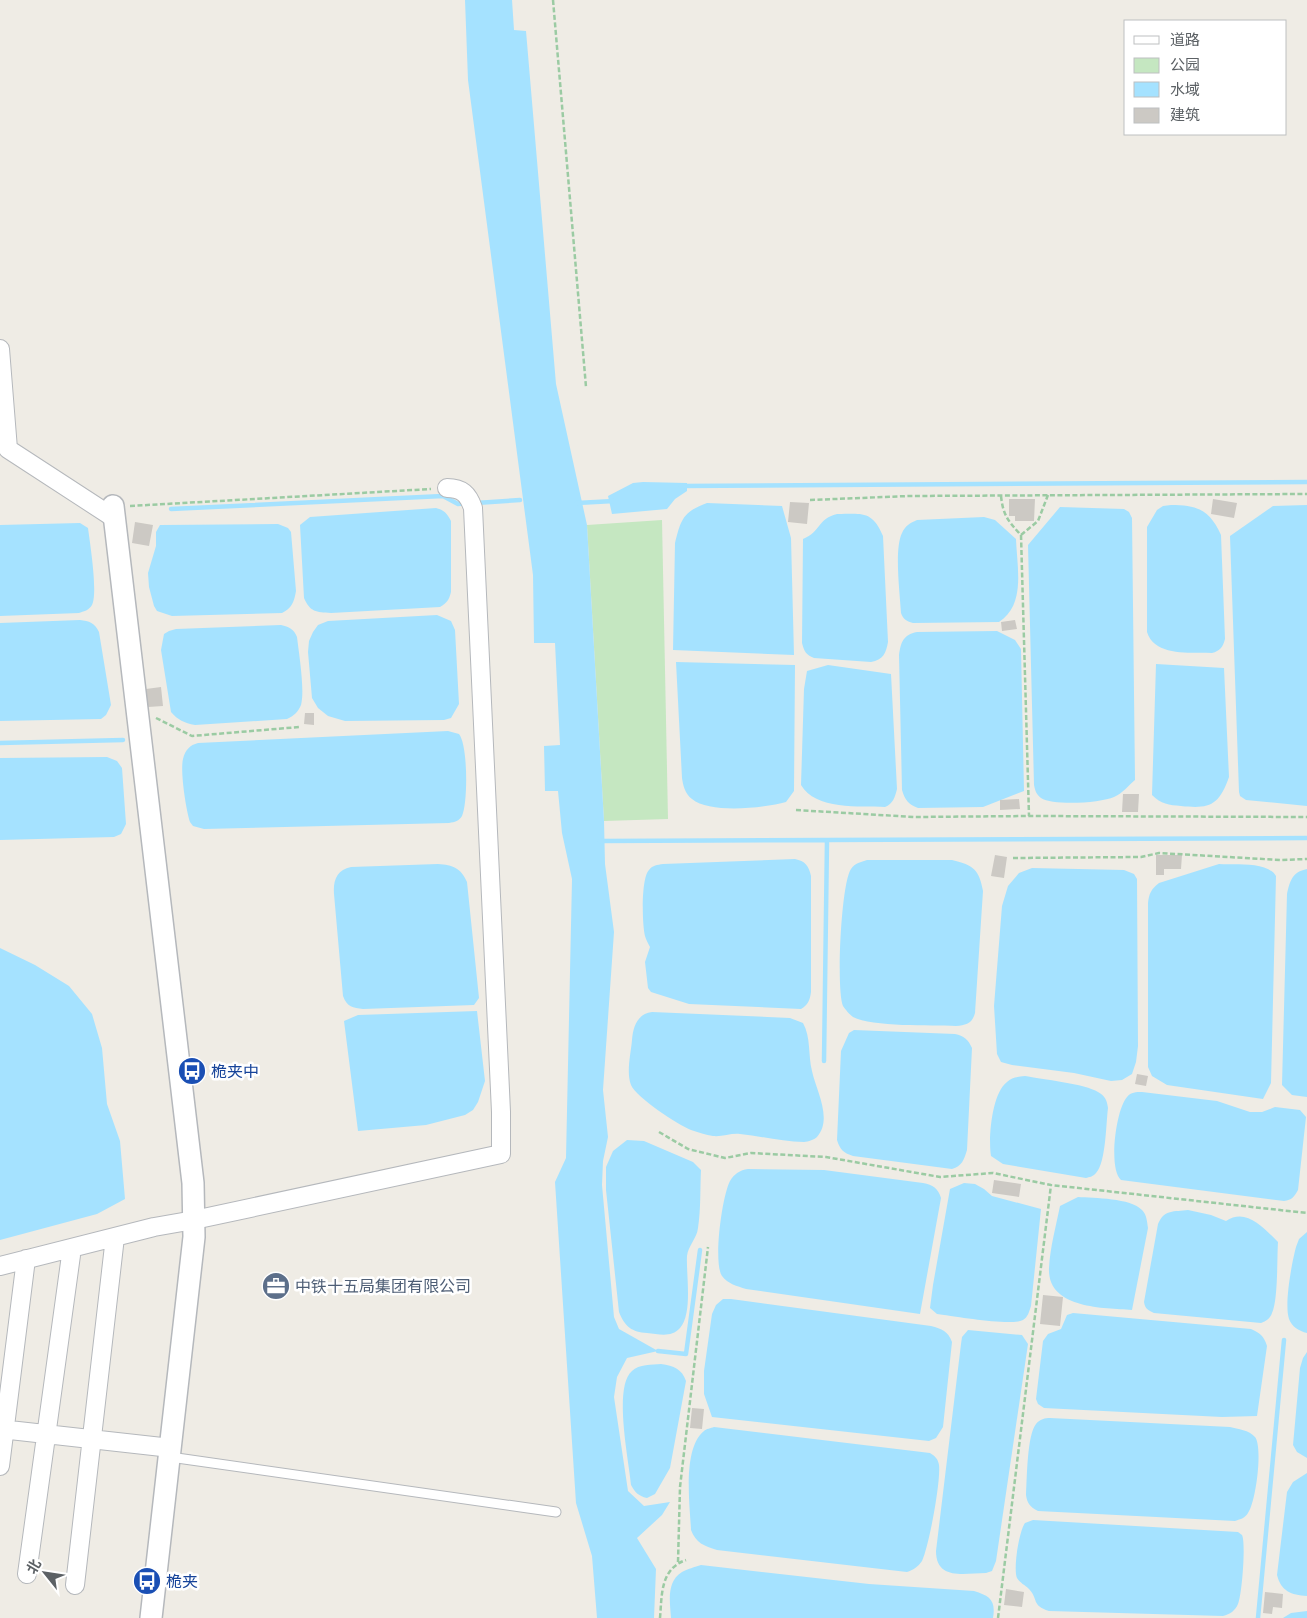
<svg xmlns="http://www.w3.org/2000/svg" width="1307" height="1618" font-family="Cabin,'Noto Sans SC',sans-serif">
  <style>
    .green { fill: #c5e7c1 }
    .water { fill: #a5e2ff }
    .lines { fill: none; stroke-linecap: round; stroke-linejoin: round }
    .stream { stroke: #a5e2ff; stroke-width: 4.5 }
    .building { fill: #ccc9c4 }
    .service-casing { stroke: #b5b8bc; stroke-width: 11 }
    .minor-casing { stroke: #b5b8bc; stroke-width: 20 }
    .tertiary-casing { stroke: #b5b8bc; stroke-width: 24 }
    .path { stroke: #9bcba3; stroke-width: 2.5; stroke-dasharray: 5 2.5; stroke-linecap: butt }
    .service { stroke: #fff; stroke-width: 9 }
    .minor { stroke: #fff; stroke-width: 18 }
    .tertiary { stroke: #fff; stroke-width: 21 }
    .labels { text-anchor: middle; stroke-width: 5; stroke-linejoin: round; paint-order: stroke }
    .transit-label { font-size: 16px; fill: #164399; stroke: #fff; text-anchor: start }
    .service-label { font-size: 16px; fill: #4e5e75; stroke: #fff; text-anchor: start }
  </style>
  <rect width="100%" height="100%" fill="#efece5"/>
  <path class="green" d="M662 520 668 819 604 821 587 525Z"/>
  <path class="water" d="M465 0H512L514 30 526 31 556 384 587 525 604 821 605 864 614 932 603 1090 608 1137 603 1161 602 1185 614 1317 619 1329 658 1351 627 1358 617 1377 614 1397 628 1491 644 1506 670 1502 662 1515 637 1538 656 1569 654 1618H597L592 1556 576 1503 555 1182 566 1158 572 879 562 833 558 791H545L544 746 560 745 555 643H534L533 575 468 80Z
    M643 482 687 483V491L675 499 667 509 612 514 608 496 633 483Z
    M707 503 782 506 791 538 794 655 673 650 675 543C681 519 683 512 707 503Z
    M1171 505C1197 505 1210 510 1221 535L1225 639C1223 647 1220 651 1212 653 1190 652 1155 657 1147 632V527L1157 510 1163 506Z
    M1307 505V806L1246 800 1240 796 1239 792 1230 536 1273 506Z
    M1060 507 1124 509 1129 512 1132 518 1135 780C1129 785 1122 794 1114 797 1101 803 1053 806 1041 798 1036 794 1035 790 1034 785L1028 545Z
    M436 508C444 510 447 513 451 521V592C449 600 447 603 440 607L331 613C316 612 310 612 304 598L300 525 310 517Z
    M837 514C862 514 872 510 883 536L888 642C886 653 883 660 871 662L814 658C806 655 804 651 802 643L803 539C821 532 817 519 837 514Z
    M984 517 995 520 1016 539C1017 568 1026 604 999 622L913 623C906 621 903 619 901 613 900 594 894 549 902 533 905 526 910 523 917 520Z
    M80 523 88 528C90 543 98 593 92 605 89 610 85 611 79 613L0 616V525Z
    M278 524 288 528 291 532 296 591C294 602 292 608 282 613L172 616 157 611 154 606 149 587 148 573 156 546V532L160 525Z
    M437 615 451 621 455 630 459 704 451 718 444 720 345 721 328 716 318 708 312 698 308 652 309 641 313 632 318 625 328 621Z
    M80 620C89 621 95 623 99 632L111 705 106 715 101 719 0 721V623Z
    M281 625C289 627 294 629 297 637 299 654 305 690 301 705 298 712 294 716 287 719L195 725C184 723 178 720 171 712L161 650 164 634 169 631 176 629Z
    M997 631 1015 640 1021 649 1024 791 983 807 918 808C908 804 905 800 902 790L899 655C901 642 903 635 917 632Z
    M676 662 795 665 794 791 786 802C764 808 710 814 692 799 685 794 683 785 682 778Z
    M1156 664 1224 668 1229 777C1219 806 1209 809 1181 806 1169 805 1161 804 1152 795Z
    M828 665 891 674 897 789C895 797 893 804 885 807 860 806 815 810 801 785L804 689 807 671Z
    M448 731 459 734C468 745 468 803 462 816 459 821 455 822 449 823L204 829 193 826 190 822C186 810 180 771 183 759 185 750 190 745 198 743Z
    M107 757 117 761 122 768 126 824 121 834 114 837 0 840V758Z
    M795 859C805 861 809 866 811 876V992C810 1000 808 1005 801 1009L689 1004 651 992 648 988 645 962 650 947C648 943 646 940 645 936 642 924 641 878 649 870 653 865 657 865 663 864Z
    M867 860H952C974 865 979 870 983 891L975 1013C972 1024 966 1025 956 1026 932 1025 872 1027 853 1017 850 1015 845 1009 843 1006 836 990 841 883 851 869 855 863 861 862 867 860Z
    M438 864C453 865 461 868 467 882L479 998 474 1005 363 1009C353 1008 347 1007 343 996L334 894C333 880 337 870 351 867Z
    M1219 864C1235 865 1267 861 1276 876L1271 1083 1263 1099 1167 1085 1152 1076 1148 1067V903C1149 894 1151 889 1159 883Z
    M1032 868 1124 870 1134 874 1137 879 1138 1046 1136 1062 1132 1074 1122 1080 1111 1081 1074 1073 1012 1065 1001 1062 997 1054 994 1006 1002 906 1008 886 1019 873Z
    M1307 869V1097L1292 1095 1282 1085 1287 894C1290 881 1292 872 1307 869Z
    M0 948 35 965 69 986 92 1014 102 1048 107 1104 120 1141 125 1199 97 1214 0 1240Z
    M477 1011 485 1081 478 1102 473 1110 465 1115 426 1125 358 1131 344 1021 358 1015Z
    M652 1012 790 1018 803 1023C811 1037 808 1055 812 1071 816 1090 833 1119 817 1137 815 1139 808 1142 804 1142 783 1142 761 1136 740 1134 731 1133 722 1137 713 1136 706 1135 698 1132 691 1130 678 1125 636 1097 631 1085 626 1072 631 1053 632 1040 633 1027 637 1014 652 1012Z
    M854 1030 955 1034C964 1036 968 1039 972 1048L967 1150C964 1160 962 1166 952 1169L853 1156C844 1153 840 1150 837 1140L841 1051 849 1033Z
    M1025 1076C1041 1079 1086 1084 1098 1092 1105 1096 1107 1100 1108 1108 1106 1123 1106 1163 1096 1173 1093 1177 1089 1177 1086 1178L1003 1164 991 1156C988 1138 992 1093 1007 1082 1012 1077 1018 1077 1025 1076Z
    M1142 1092 1217 1101 1250 1112H1262L1275 1107 1300 1110 1306 1117 1298 1190C1294 1197 1292 1200 1284 1201L1121 1180C1108 1169 1116 1109 1127 1097 1131 1092 1136 1092 1142 1092Z
    M627 1140 644 1141 693 1162 701 1170C700 1189 701 1209 698 1228 697 1238 688 1246 687 1256 686 1275 693 1313 680 1328 671 1338 659 1334 647 1333 632 1332 625 1327 619 1312L606 1190V1167L613 1151Z
    M748 1169 824 1170 923 1183C933 1185 938 1188 941 1198L920 1314 746 1289C737 1286 728 1284 722 1276 713 1263 722 1196 730 1181 734 1174 740 1170 748 1169Z
    M964 1183 975 1184 984 1189 992 1196 1041 1209 1031 1306C1029 1312 1028 1317 1023 1320 1012 1326 959 1317 944 1315L937 1314 930 1308 933 1285 950 1189Z
    M1078 1197C1094 1198 1131 1198 1142 1210 1147 1215 1147 1222 1148 1228L1132 1310C1104 1308 1047 1309 1049 1268 1050 1248 1056 1226 1060 1206Z
    M1188 1210 1211 1215 1226 1221C1246 1207 1264 1228 1278 1242 1277 1258 1278 1301 1272 1313 1270 1319 1266 1321 1261 1323L1154 1313C1148 1310 1145 1309 1144 1302L1158 1224C1164 1209 1174 1212 1188 1210Z
    M1307 1232V1333C1299 1331 1292 1327 1289 1319 1284 1304 1292 1262 1296 1247L1299 1239Z
    M723 1299H731L931 1326C942 1329 948 1331 952 1342L943 1427 936 1438 929 1441 712 1417 704 1394V1371L712 1314 716 1305Z
    M1073 1313 1251 1329C1260 1333 1264 1336 1267 1346L1257 1416 1222 1417 1044 1408 1038 1404 1036 1399 1043 1341 1048 1334 1061 1329 1067 1315Z
    M968 1330 1022 1335 1028 1344 996 1561 992 1571 986 1573C965 1573 936 1581 936 1551L961 1344 962 1337Z
    M1307 1352V1458L1297 1452 1293 1445 1300 1368 1303 1358Z
    M661 1364C674 1366 682 1369 686 1381L670 1468 655 1494 647 1498C638 1496 635 1492 631 1485 629 1461 613 1387 632 1371 639 1364 652 1365 661 1364Z
    M1050 1418 1230 1427C1238 1429 1249 1430 1255 1437 1263 1447 1256 1502 1248 1513 1245 1518 1241 1519 1235 1521L1038 1511C1030 1507 1027 1503 1026 1495 1027 1479 1027 1435 1036 1424 1040 1419 1045 1418 1050 1418Z
    M714 1427 930 1453C935 1456 938 1459 939 1465 941 1481 929 1546 922 1561 918 1567 913 1570 907 1572L717 1550C704 1546 696 1543 691 1530 690 1505 682 1449 704 1431 706 1429 711 1428 714 1427Z
    M1307 1473V1596C1291 1595 1281 1591 1277 1575L1287 1492 1293 1482Z
    M1033 1520 1238 1532 1242 1535C1246 1543 1242 1595 1238 1604 1235 1611 1230 1614 1223 1616L1049 1611C1031 1605 1039 1600 1029 1589 1025 1585 1020 1583 1017 1578 1013 1569 1019 1531 1025 1523Z
    M701 1565 869 1584 974 1591C990 1596 996 1600 993 1618H671C670 1602 666 1582 682 1572 687 1569 695 1567 701 1565Z
    M1307 1611V1618H1283L1291 1613Z"/>
  <g class="lines">
    <path class="stream" d="M681 486 1307 482
      M476 503 520 500
      M577 503 614 501
      M171 509 443 496 458 504 466 503
      M0 743 123 740
      M600 841 1307 838
      M824 1061 827 840
      M658 1351 686 1354 700 1250
      M1258 1618 1284 1340"/>
  </g>
  <path class="building" d="M1009 499H1035L1034 521H1015V516H1009Z
    M1213 499 1237 503 1234 518 1211 514Z
    M790 502 809 503 807 524 788 522Z
    M135 522 153 525 149 546 132 543Z
    M1015 620 1017 629 1002 631 1001 622Z
    M161 687 163 706 148 707 146 689Z
    M305 713H314V725L304 724Z
    M1123 794H1139L1138 812H1122Z
    M1019 799 1020 809 1000 810V800Z
    M995 855 1007 857 1004 878 991 876Z
    M1156 855H1182L1181 869H1164V875H1156Z
    M1137 1074 1148 1076 1146 1086 1135 1084Z
    M994 1180 1021 1184 1019 1197 992 1193Z
    M1043 1295 1063 1297 1060 1326 1040 1324Z
    M692 1408 704 1409 702 1429 690 1428Z
    M1006 1589 1024 1592 1022 1607 1004 1605Z
    M1265 1592 1283 1594 1282 1608 1273 1607 1272 1614 1263 1613Z"/>
  <g class="lines">
    <defs>
      <path id="service" d="M170 1457 556 1512"/>
      <path id="minor" d="M0 349 8 449 114 518
        M0 1266 154 1227 194 1220 501 1154V1112L473 508C468 494 462 488 447 488
        M0 1429 171 1448
        M0 1466 26 1259
        M27 1574 72 1248
        M75 1585 115 1237"/>
      <path id="tertiary" d="M113 506 193 1183 194 1237 151 1618"/>
    </defs>
    <use href="#service" class="service-casing"/>
    <use href="#minor" class="minor-casing"/>
    <use href="#tertiary" class="tertiary-casing"/>
    <path class="path" d="M553 0 586 387
      M1001 496C1003 515 1008 521 1021 535L1029 816
      M810 500 909 496 1307 494
      M130 506 431 489
      M1021 535 1038 521 1048 495
      M156 718 192 736 299 727
      M796 810 914 817 1029 816 1307 817
      M1013 858 1141 857 1159 853 1280 860 1307 859
      M659 1132 688 1149 725 1158 751 1153 826 1157 940 1177 993 1173 1051 1185 1307 1213
      M678 1562 680 1487 708 1247
      M660 1618C662 1595 660 1569 686 1560
      M998 1618 1051 1185"/>
    <use href="#service" class="service"/>
    <use href="#minor" class="minor"/>
    <use href="#tertiary" class="tertiary"/>
  </g>
  <defs>
    <symbol id="bus-disc" viewBox="-11 -11 22 22"><circle r="9.5" fill="#1a4fb4" stroke="#fff"/><path d="M-5-6H5V4H4V6H2V4H-2V6H-4V4H-5ZM-3.5-4V0h7V-4ZM-3.5 1.2v1.5H-2V1.2ZM2 1.2v1.5H3.5V1.2Z" fill="#fff"/></symbol>
    <symbol id="office-disc" viewBox="-11 -11 22 22"><circle r="9.5" fill="#5c6f8a" stroke="#fff"/><path d="M-6-3h4V-5.5h4V-3h4V5H-6ZM-1-4.5V-3h2v-1.5ZM-6 0V1H6V0Z" fill="#fff"/></symbol>
  </defs>
  <g fill-rule="evenodd">
    <use href="#bus-disc" x="176" y="1055" width="32" height="32"/>
    <use href="#office-disc" x="260" y="1270" width="32" height="32"/>
    <use href="#bus-disc" x="131" y="1565" width="32" height="32"/>
  </g>
  <g class="labels">
    <g class="transit-label">
      <text x="211" y="1077">桅夹中</text>
      <text x="166" y="1587">桅夹</text>
    </g>
    <g class="service-label">
      <text x="295" y="1292">中铁十五局集团有限公司</text>
    </g>
  </g>
  <rect x="1124" y="20" width="162" height="115" fill="#ffffff" stroke="#bec0c1"/>
  <rect x="1134" y="36" width="25" height="8" fill="#ffffff" stroke="#bec0c1"/>
  <text x="1170" y="45" font-size="15" fill="#5c6165">道路</text>
  <rect x="1134" y="58" width="25" height="15" fill="#c5e7c1" stroke="#bec0c1"/>
  <text x="1170" y="70" font-size="15" fill="#5c6165">公园</text>
  <rect x="1134" y="82" width="25" height="15" fill="#a5e2ff" stroke="#bec0c1"/>
  <text x="1170" y="95" font-size="15" fill="#5c6165">水域</text>
  <rect x="1134" y="108" width="25" height="15" fill="#ccc9c4" stroke="#bec0c1"/>
  <text x="1170" y="120" font-size="15" fill="#5c6165">建筑</text>
  <g transform="translate(45 1573) rotate(300)" stroke="#ffffff" stroke-width="4" paint-order="stroke">
  <path d="M0-4L9 19L0 12L-9 19Z" fill="#5c6165"/>
  <text y="-8" font-size="14" font-weight="bold" text-anchor="middle" fill="#5c6165">北</text>
  </g>
</svg>
